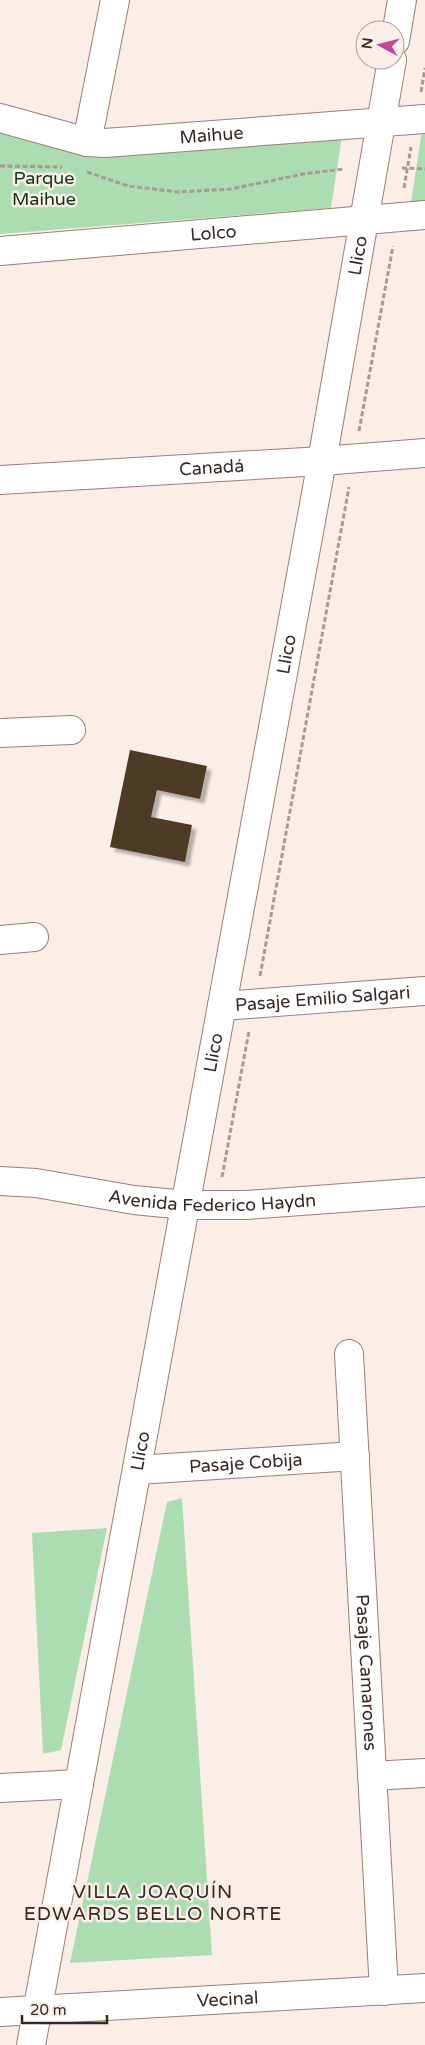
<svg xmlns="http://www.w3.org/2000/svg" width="425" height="2045" font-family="'Varela Round',sans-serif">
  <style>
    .green { fill: #acddb1 }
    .building { fill: #4d3b26; filter: url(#shadow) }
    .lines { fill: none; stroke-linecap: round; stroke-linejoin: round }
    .minor-casing { stroke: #9d7e73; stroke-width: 30 }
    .path { stroke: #a89b96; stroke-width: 3; stroke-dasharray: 5 2.5; stroke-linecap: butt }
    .minor { stroke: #fff; stroke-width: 28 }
    .labels { text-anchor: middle; stroke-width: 5; stroke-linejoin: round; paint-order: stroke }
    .street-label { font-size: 18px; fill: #362924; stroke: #fbede8 }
    .park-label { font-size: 18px; fill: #073813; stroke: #fbede8 }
    .neighbourhood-label { font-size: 19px; letter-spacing: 1px; fill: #362924; stroke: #fbede8 }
  </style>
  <defs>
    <filter id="shadow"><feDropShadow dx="4.5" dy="4.5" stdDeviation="1" flood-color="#0004"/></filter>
  </defs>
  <rect width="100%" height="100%" fill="#fbede8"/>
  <path class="green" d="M423 124H425V201L411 202Z
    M343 129 331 208 0 234V133L86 155Z
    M182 1498 212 1955 70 1963 167 1502Z
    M107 1528 61 1750 43 1754 32 1533Z"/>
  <path class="building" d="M130 750 207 766 200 799 157 790 151 817 192 825 185 862 110 847Z"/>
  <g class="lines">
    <defs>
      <g id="minor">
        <path d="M395 41 402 0"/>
        <path id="s1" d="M0 118 87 142 105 143 425 119"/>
        <path d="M87 142 115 0"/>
        <path id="s2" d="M0 251 425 215"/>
        <path id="s3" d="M0 480 322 461 425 453"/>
        <path d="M0 733 71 730"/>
        <path d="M0 940 34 937"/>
        <path id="s4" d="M222 1006 425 991"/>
        <path id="s5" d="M0 1181 36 1183 134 1200 185 1205H246L425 1192"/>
        <path id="s6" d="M349 1354 384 1991"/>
        <path id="s7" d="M137 1470 355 1456"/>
        <path d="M372 1776 425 1773"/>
        <path d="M0 1788 79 1784"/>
        <path id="s8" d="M0 2012 425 1988"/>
        <path id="s9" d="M31 2045 322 461 392 60"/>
      </g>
    </defs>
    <use href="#minor" class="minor-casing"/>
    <path class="path" d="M421 92 425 68
      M0 166 62 167
      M402 168 425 169
      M87 172 128 186 179 192 231 189 303 174 344 169
      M404 188 411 147
      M359 431 393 246
      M260 976 349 487
      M222 1177 249 1031"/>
    <use href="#minor" class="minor"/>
  </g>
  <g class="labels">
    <g class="street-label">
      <text dy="6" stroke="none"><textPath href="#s1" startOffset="215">Maihue</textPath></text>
      <text dy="6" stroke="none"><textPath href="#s2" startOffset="214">Lolco</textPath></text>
      <text dy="6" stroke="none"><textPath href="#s9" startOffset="1819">Llico</textPath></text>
      <text dy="6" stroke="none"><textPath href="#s3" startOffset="212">Canadá</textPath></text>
      <text dy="6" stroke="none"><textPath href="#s9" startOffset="1414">Llico</textPath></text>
      <text dy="6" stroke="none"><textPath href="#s4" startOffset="101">Pasaje Emilio Salgari</textPath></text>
      <text dy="6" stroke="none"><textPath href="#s9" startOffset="1009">Llico</textPath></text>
      <text dy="6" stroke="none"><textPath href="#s5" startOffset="214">Avenida Federico Haydn</textPath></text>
      <text dy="6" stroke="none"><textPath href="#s9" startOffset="604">Llico</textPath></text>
      <text dy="6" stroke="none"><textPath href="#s7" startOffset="109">Pasaje Cobija</textPath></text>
      <text dy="6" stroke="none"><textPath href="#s6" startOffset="319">Pasaje Camarones</textPath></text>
      <text dy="6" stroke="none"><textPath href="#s8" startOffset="228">Vecinal</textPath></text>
    </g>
    <g class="park-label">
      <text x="44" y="184">Parque<tspan x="44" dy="21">Maihue</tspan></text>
    </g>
    <g class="neighbourhood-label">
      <text x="153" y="1898">VILLA JOAQUÍN<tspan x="153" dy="22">EDWARDS BELLO NORTE</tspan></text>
    </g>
  </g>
  <g transform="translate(380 45) rotate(277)"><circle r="24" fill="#fbede8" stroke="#ac9f9a"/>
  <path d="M0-4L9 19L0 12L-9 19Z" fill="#c54898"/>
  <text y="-8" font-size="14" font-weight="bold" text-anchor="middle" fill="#362924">N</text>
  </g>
  <path d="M22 2015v8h85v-8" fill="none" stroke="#362924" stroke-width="2.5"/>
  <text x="30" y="2015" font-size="15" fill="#362924" stroke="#fbede8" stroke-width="4" paint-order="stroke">20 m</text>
</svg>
